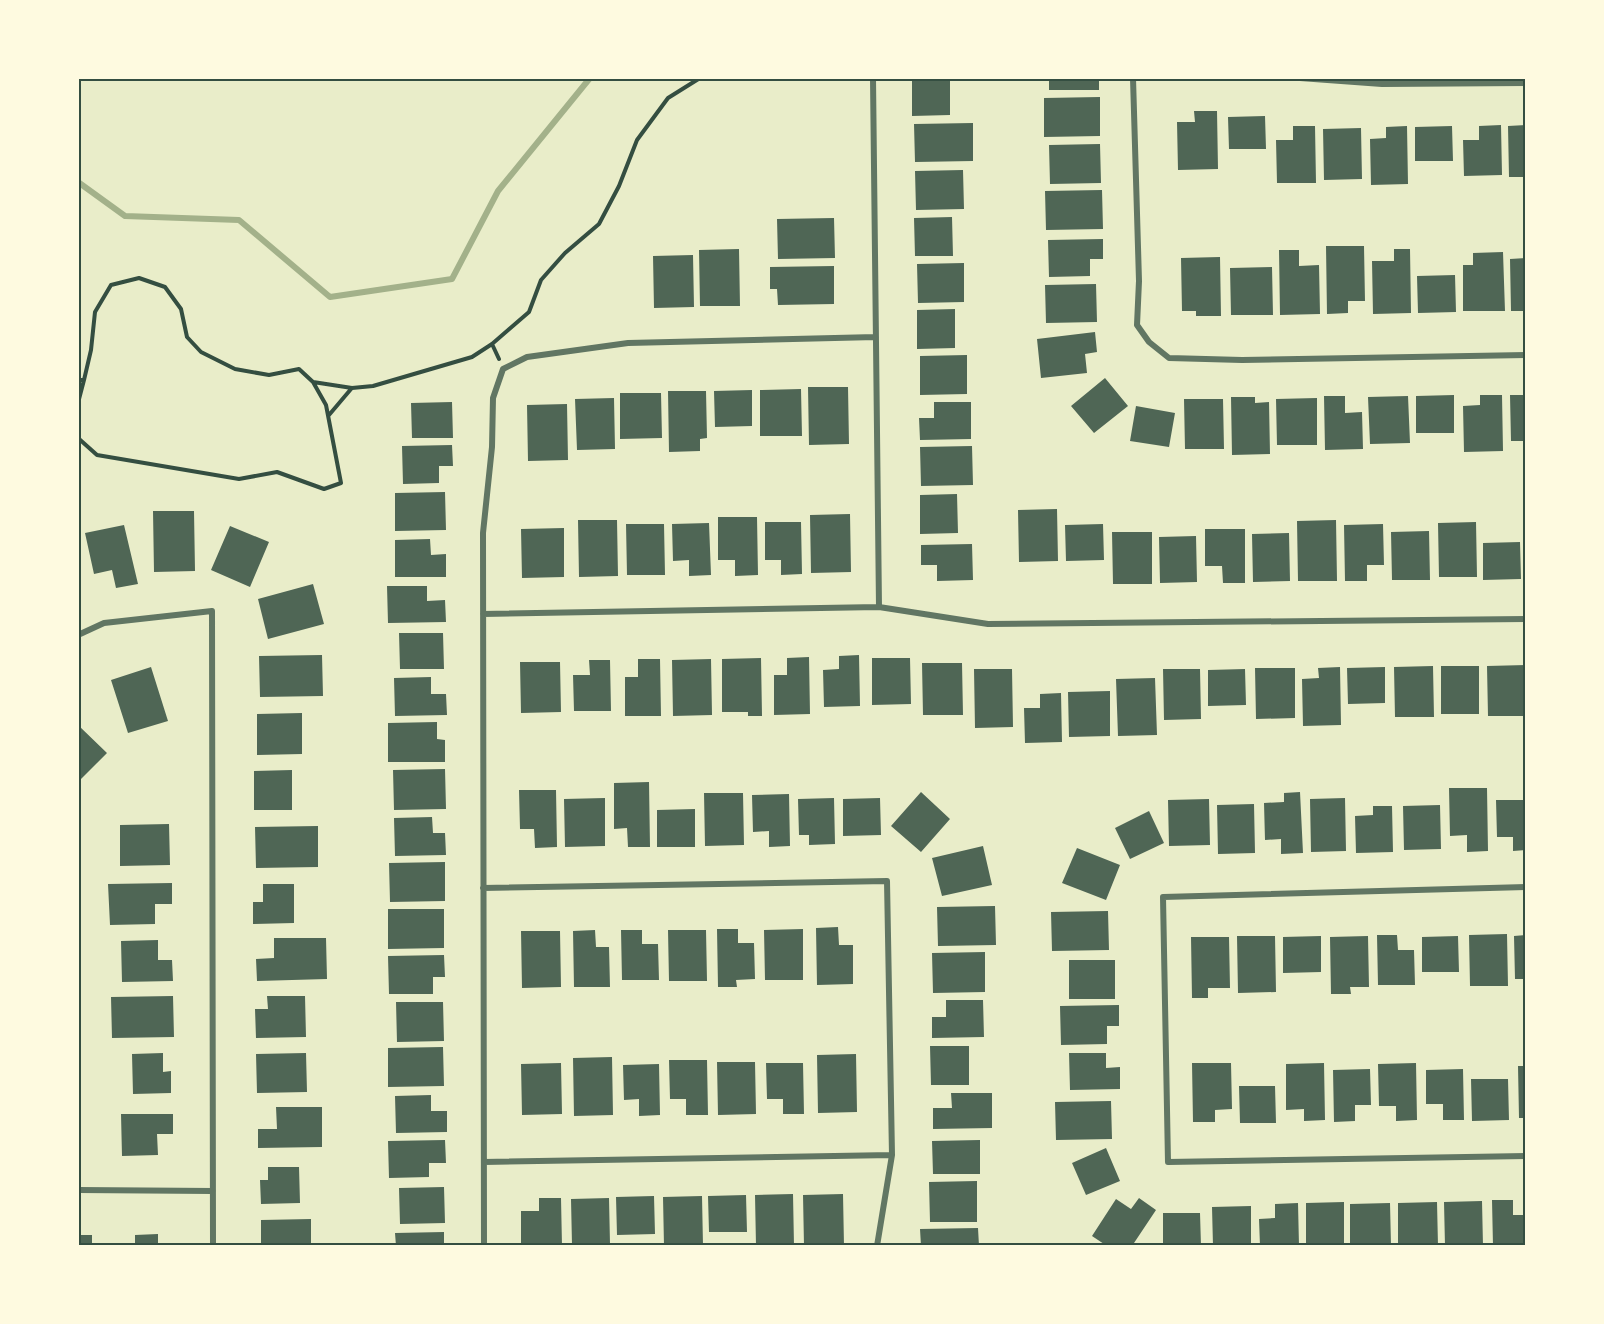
<svg xmlns="http://www.w3.org/2000/svg" width="1604" height="1324" font-family="Lora,serif">
  <style>
    .lines { fill: none; stroke-linecap: round; stroke-linejoin: round }
    .stream { stroke: #a3b18a; stroke-width: 6 }
    .building { fill: #4f6655 }
    .path { stroke: #344e41; stroke-width: 4 }
    .minor { stroke: #617663; stroke-width: 6 }
    .neatline { fill: none; stroke: #344e41; stroke-width: 2 }
  </style>
  <rect width="100%" height="100%" fill="#e9edc9"/>
  <g class="lines">
    <path class="stream" d="M78 182 125 216 239 220 330 297 452 279 498 191 590 78"/>
  </g>
  <path class="building" d="M912 78H950V115L912 116Z
    M1049 78H1099V90H1049Z
    M1100 97V136L1044 137V98Z
    M1194 111H1217L1218 169 1178 170 1177 122H1195Z
    M1265 116 1266 149H1229L1228 117Z
    M973 123V161L915 162 914 124Z
    M1501 125 1502 175 1464 176 1463 140H1479V126Z
    M1526 125V177H1509L1508 126Z
    M1293 126H1315L1316 183H1277L1276 140H1293Z
    M1407 126 1408 184 1371 185 1370 139 1386 138V127Z
    M1452 126 1453 161H1415V127Z
    M1361 128 1362 179 1324 180 1323 129Z
    M1100 144 1101 183 1050 184 1049 145Z
    M963 170 964 209 916 210 915 171Z
    M1102 190 1103 229 1046 230 1045 191Z
    M952 217 953 256H915L914 218Z
    M834 218 835 258 778 259 777 219Z
    M1103 239V259H1090V276L1049 277 1048 240Z
    M1326 246H1364L1365 301H1348V313L1327 314Z
    M739 249 740 306H700L699 250Z
    M1394 249H1410L1411 313 1373 314 1372 261H1394Z
    M1279 250H1299V266L1319 265 1320 314 1280 315Z
    M1503 252 1505 311H1463V265H1473V253Z
    M693 255 694 307 654 308 653 256Z
    M1220 257 1221 316H1196V311H1182L1181 258Z
    M1526 258V311H1511L1510 259Z
    M964 263V302L918 303 917 264Z
    M834 266V304L778 305 777 289H770V267Z
    M1272 267 1273 315H1231L1230 268Z
    M1455 275 1456 312 1418 313 1417 276Z
    M1096 284 1097 322 1046 323 1045 285Z
    M955 309V348L917 349V310Z
    M1095 332 1097 352 1085 354 1087 373 1041 378 1037 339Z
    M967 355V394L920 395V356Z
    M1105 378 1128 406 1094 433 1071 406Z
    M808 387H848L849 444 809 445Z
    M801 389 802 436H760V390Z
    M752 390V426L715 427 714 391Z
    M668 391H706L707 438 700 439V451L669 452Z
    M620 393H661L662 438 620 439Z
    M1454 395V433H1416V396Z
    M1480 395H1502L1503 451 1464 452 1463 406 1480 405Z
    M1510 395H1526V441H1511Z
    M1324 396H1345V413L1362 412 1363 449 1325 450Z
    M1408 396 1410 443 1370 444 1368 397Z
    M1231 397H1255V403L1269 402 1270 454 1232 455Z
    M614 398 615 449 577 450 575 399Z
    M1317 398V445H1277L1276 399Z
    M1184 399H1223L1224 449H1185Z
    M452 402 453 438H412L411 403Z
    M934 402H971V439L920 440 919 418H934Z
    M567 404 568 460 528 461 527 405Z
    M1136 406 1175 413 1169 447 1130 441Z
    M452 445 453 466H439V483L403 484 402 446Z
    M972 446 973 485 921 486 920 447Z
    M445 492 446 530 395 531V493Z
    M957 494 958 533 920 534V495Z
    M1057 509 1058 561 1019 562 1018 510Z
    M153 511H194L195 571 154 572Z
    M850 514 851 572 811 573 810 515Z
    M718 517H757L758 575 735 576V560H718Z
    M578 520H617L618 576 579 577Z
    M1336 520 1337 581H1298L1297 521Z
    M765 522H801L802 574 781 575V560H765Z
    M1476 522 1477 577H1439L1438 523Z
    M709 523 711 575 689 576V560L673 561 672 524Z
    M626 524H664L665 575H627Z
    M1103 524 1104 560 1066 561 1065 525Z
    M1383 524 1384 565H1367V581H1345L1344 525Z
    M124 525 138 584 116 588 112 570 94 574 85 533Z
    M230 526 269 542 250 587 211 570Z
    M564 528V577L522 578 521 529Z
    M1205 529H1245V583H1223L1222 566H1205Z
    M1429 531 1430 580H1392L1391 532Z
    M1112 532H1152V584H1113Z
    M1289 533 1290 581 1253 582 1252 534Z
    M1196 536 1197 582 1160 583 1159 537Z
    M430 539 431 555 446 554V577H395V540Z
    M1520 542 1521 579 1483 580V543Z
    M972 544 973 580 937 581V565H921V545Z
    M313 584 324 624 268 639 258 599Z
    M387 586H427V601L445 600 446 622 388 623Z
    M399 633H443L444 669H400Z
    M322 655 323 696 260 697 259 656Z
    M859 655 860 706 824 707 823 670 839 669V656Z
    M809 657 810 714 774 715V675H787V658Z
    M761 658 762 716H748V712H722V659Z
    M872 658H910L911 704 872 705Z
    M638 659H660L661 716H625V677H638Z
    M711 659 712 715 673 716 672 660Z
    M589 660H610L611 711H574L573 675H590Z
    M520 662H560L561 712 521 713Z
    M922 663H962L963 715H923Z
    M1526 665V716H1488L1487 666Z
    M1433 666 1434 717H1395L1394 667Z
    M1441 666H1479V714H1441Z
    M151 667 168 721 128 733 111 680Z
    M1340 667 1341 725 1303 726 1302 679 1319 678 1318 668Z
    M1385 667V703L1348 704 1347 668Z
    M1255 668H1295V718L1256 719Z
    M974 669H1012L1013 727 975 728Z
    M1163 669H1200L1201 719 1164 720Z
    M1245 669 1246 705 1208 706V670Z
    M431 677V694H446L447 715 395 716 394 678Z
    M1155 678 1157 735 1118 736 1116 679Z
    M1110 691V736L1069 737 1068 692Z
    M1061 693 1062 742 1025 743 1024 708H1040V694Z
    M302 713V754L257 755V714Z
    M437 722V739L445 740V762H388V723Z
    M78 725 107 753 78 782Z
    M445 769 446 809 394 810 393 770Z
    M292 770V810H254V771Z
    M649 782 650 847H628L627 828 614 829V783Z
    M1449 788H1487L1488 851 1467 852V835L1450 836Z
    M519 790H556L557 847 535 848 534 829H520Z
    M921 792 950 819 921 852 891 826Z
    M1300 792 1303 853 1281 854V839L1265 840 1264 803 1284 802V793Z
    M704 793H743L744 845 705 846Z
    M789 794 790 846 769 847V831L753 832 752 795Z
    M605 798V846L565 847 564 799Z
    M834 798 835 844 809 845V835H799L798 799Z
    M880 798 881 835 843 836V799Z
    M1345 798 1346 851 1311 852 1310 799Z
    M1209 799 1210 845 1169 846 1168 800Z
    M1496 800H1526V850L1513 851V837H1497Z
    M1254 804 1255 853 1218 854 1217 805Z
    M1440 805 1441 849 1404 850 1403 806Z
    M1373 806H1392L1393 852 1356 853 1355 816 1373 815Z
    M695 809V847H657V810Z
    M1149 811 1164 843 1130 859 1115 828Z
    M432 817 433 833H445L446 855 395 856 394 818Z
    M169 824 170 865 120 866V825Z
    M318 826V867L256 868 255 827Z
    M983 846 992 885 942 896 932 858Z
    M1077 848 1120 865 1106 900 1062 883Z
    M445 862V901L390 902 389 863Z
    M172 883V904H155V924L110 925 108 884Z
    M263 884H294V923L253 924V902H263Z
    M995 906 996 945 938 946 937 907Z
    M388 909H444V948L388 949Z
    M1108 911 1109 950 1052 951 1051 912Z
    M838 927 839 945H853V984L817 985 816 928Z
    M717 929H738V943H754L755 979 736 980 737 987H718Z
    M803 929V980H765L764 930Z
    M595 930 596 947H609L610 987H574L573 931Z
    M621 930H642V944H658L659 980H622Z
    M668 930H706L707 981H669Z
    M521 931H560L561 987 522 988Z
    M1507 934 1508 986H1470L1469 935Z
    M1377 935H1397L1398 950H1414L1415 985H1378Z
    M1526 935V979H1515L1514 936Z
    M1237 936H1275L1276 992 1238 993Z
    M1321 936V972L1283 973V937Z
    M1368 936 1369 987H1350L1351 994H1331L1330 937Z
    M1458 936 1459 972H1422V937Z
    M1191 937H1229L1230 988H1208V998H1192Z
    M274 938H326L327 979 257 981 256 959 274 958Z
    M158 940V960H172L173 981 122 982 121 941Z
    M985 952V992L933 993 932 953Z
    M444 955 445 977H433V994H389L388 956Z
    M1069 960H1115V999H1069Z
    M173 996 174 1037 112 1038 111 997Z
    M267 996H305L306 1037 256 1038 255 1009H268Z
    M946 1000H983L984 1037 932 1038V1017H946Z
    M396 1002H443L444 1041 397 1042Z
    M1119 1005V1026H1107V1044L1061 1045 1060 1006Z
    M930 1046H969V1085H931Z
    M443 1047 444 1086 388 1087V1048Z
    M163 1053V1072L171 1071V1093L133 1094 132 1054Z
    M306 1053 307 1092 257 1093 256 1054Z
    M1069 1053H1106V1068L1120 1067V1089L1070 1090Z
    M856 1054 857 1112 818 1113 817 1055Z
    M612 1057 613 1115 574 1116 573 1058Z
    M669 1060H707L708 1115H686V1099H670Z
    M717 1062H755L756 1114 718 1115Z
    M561 1063 562 1114 522 1115 521 1064Z
    M766 1063H803L804 1114H783V1099H767Z
    M1192 1063H1231L1232 1109 1215 1110V1122H1193Z
    M1324 1063 1325 1120 1304 1121V1109L1286 1110V1064Z
    M1416 1063 1417 1120 1396 1121V1106H1379L1378 1064Z
    M659 1064 660 1115 639 1116V1099L624 1100 623 1065Z
    M1518 1066H1526V1118H1519Z
    M1370 1069 1371 1105H1355V1121L1334 1122 1333 1070Z
    M1463 1069 1464 1120H1443V1104H1426V1070Z
    M1471 1079H1508L1509 1120 1472 1121Z
    M1239 1086H1275L1276 1123H1240Z
    M951 1093H992V1128L933 1129V1108H952Z
    M431 1095V1111H447V1132L396 1133 395 1096Z
    M1111 1101 1112 1139 1056 1140 1055 1102Z
    M276 1107H322V1147L258 1148V1129H277Z
    M121 1114H173V1134H157L158 1155 122 1156Z
    M445 1140 446 1163H429V1177L389 1178 388 1141Z
    M980 1140V1174H933L932 1141Z
    M1106 1148 1120 1181 1086 1195 1072 1163Z
    M268 1167H299L300 1203 261 1204 260 1180H268Z
    M977 1181V1222H930L929 1182Z
    M444 1187 445 1223 400 1224 399 1188Z
    M793 1194 794 1246H756L755 1195Z
    M843 1194 844 1246H804L803 1195Z
    M746 1195 747 1232H709L708 1196Z
    M654 1196 655 1234 617 1235 616 1197Z
    M702 1196 703 1246H664L663 1197Z
    M539 1198H561L562 1246H521V1211H539Z
    M609 1198 610 1244 572 1245 571 1199Z
    M1139 1198 1156 1210 1132 1246H1107L1092 1236 1116 1199 1131 1209Z
    M1492 1200H1513V1215H1526V1246H1493Z
    M1482 1201 1483 1246H1445L1444 1202Z
    M1344 1202V1246H1306V1203Z
    M1437 1202 1438 1246H1398V1203Z
    M1298 1203 1299 1246H1260L1259 1219 1275 1218V1204Z
    M1390 1203 1391 1246H1350V1204Z
    M1251 1206V1246H1213L1212 1207Z
    M1163 1213H1200L1201 1246H1163Z
    M311 1219V1246H261V1220Z
    M978 1228 979 1246H921L920 1229Z
    M444 1232V1246H396L395 1233Z
    M158 1234V1246H135V1235Z
    M78 1235H92V1246H78Z"/>
  <g class="lines">
    <path class="path" d="M492 344 499 359
      M78 380H84L91 350 95 312 111 285 139 278 165 287 181 309 187 337 201 352 235 369 269 375 299 369 313 382 352 388 373 386 472 357 492 344 529 312 541 280 565 253 599 224 619 186 637 140 668 98 700 78
      M78 403 84 380
      M329 415 351 389
      M78 438 97 455 239 479 277 472 324 489 341 483 326 405 313 382"/>
    <path class="minor" d="M873 78 879 607
      M1133 78 1139 281 1137 325 1149 342 1169 358 1242 360 1526 355
      M1300 78 1382 84 1526 83
      M483 614 879 607 988 624 1526 619
      M78 635 104 623 212 611 213 1246
      M1526 887 1163 897 1168 1162 1526 1156
      M483 888 887 881 892 1155 877 1246
      M484 1162 892 1155
      M78 1190 213 1191
      M484 1246 483 533 492 447 493 398 503 369 527 357 628 343 876 337"/>
  </g>
  <rect width="1604" height="1324" fill="none" stroke="#fefae0" stroke-width="159"/>
  <rect x="80" y="80" width="1444" height="1164" class="neatline"/>
</svg>
